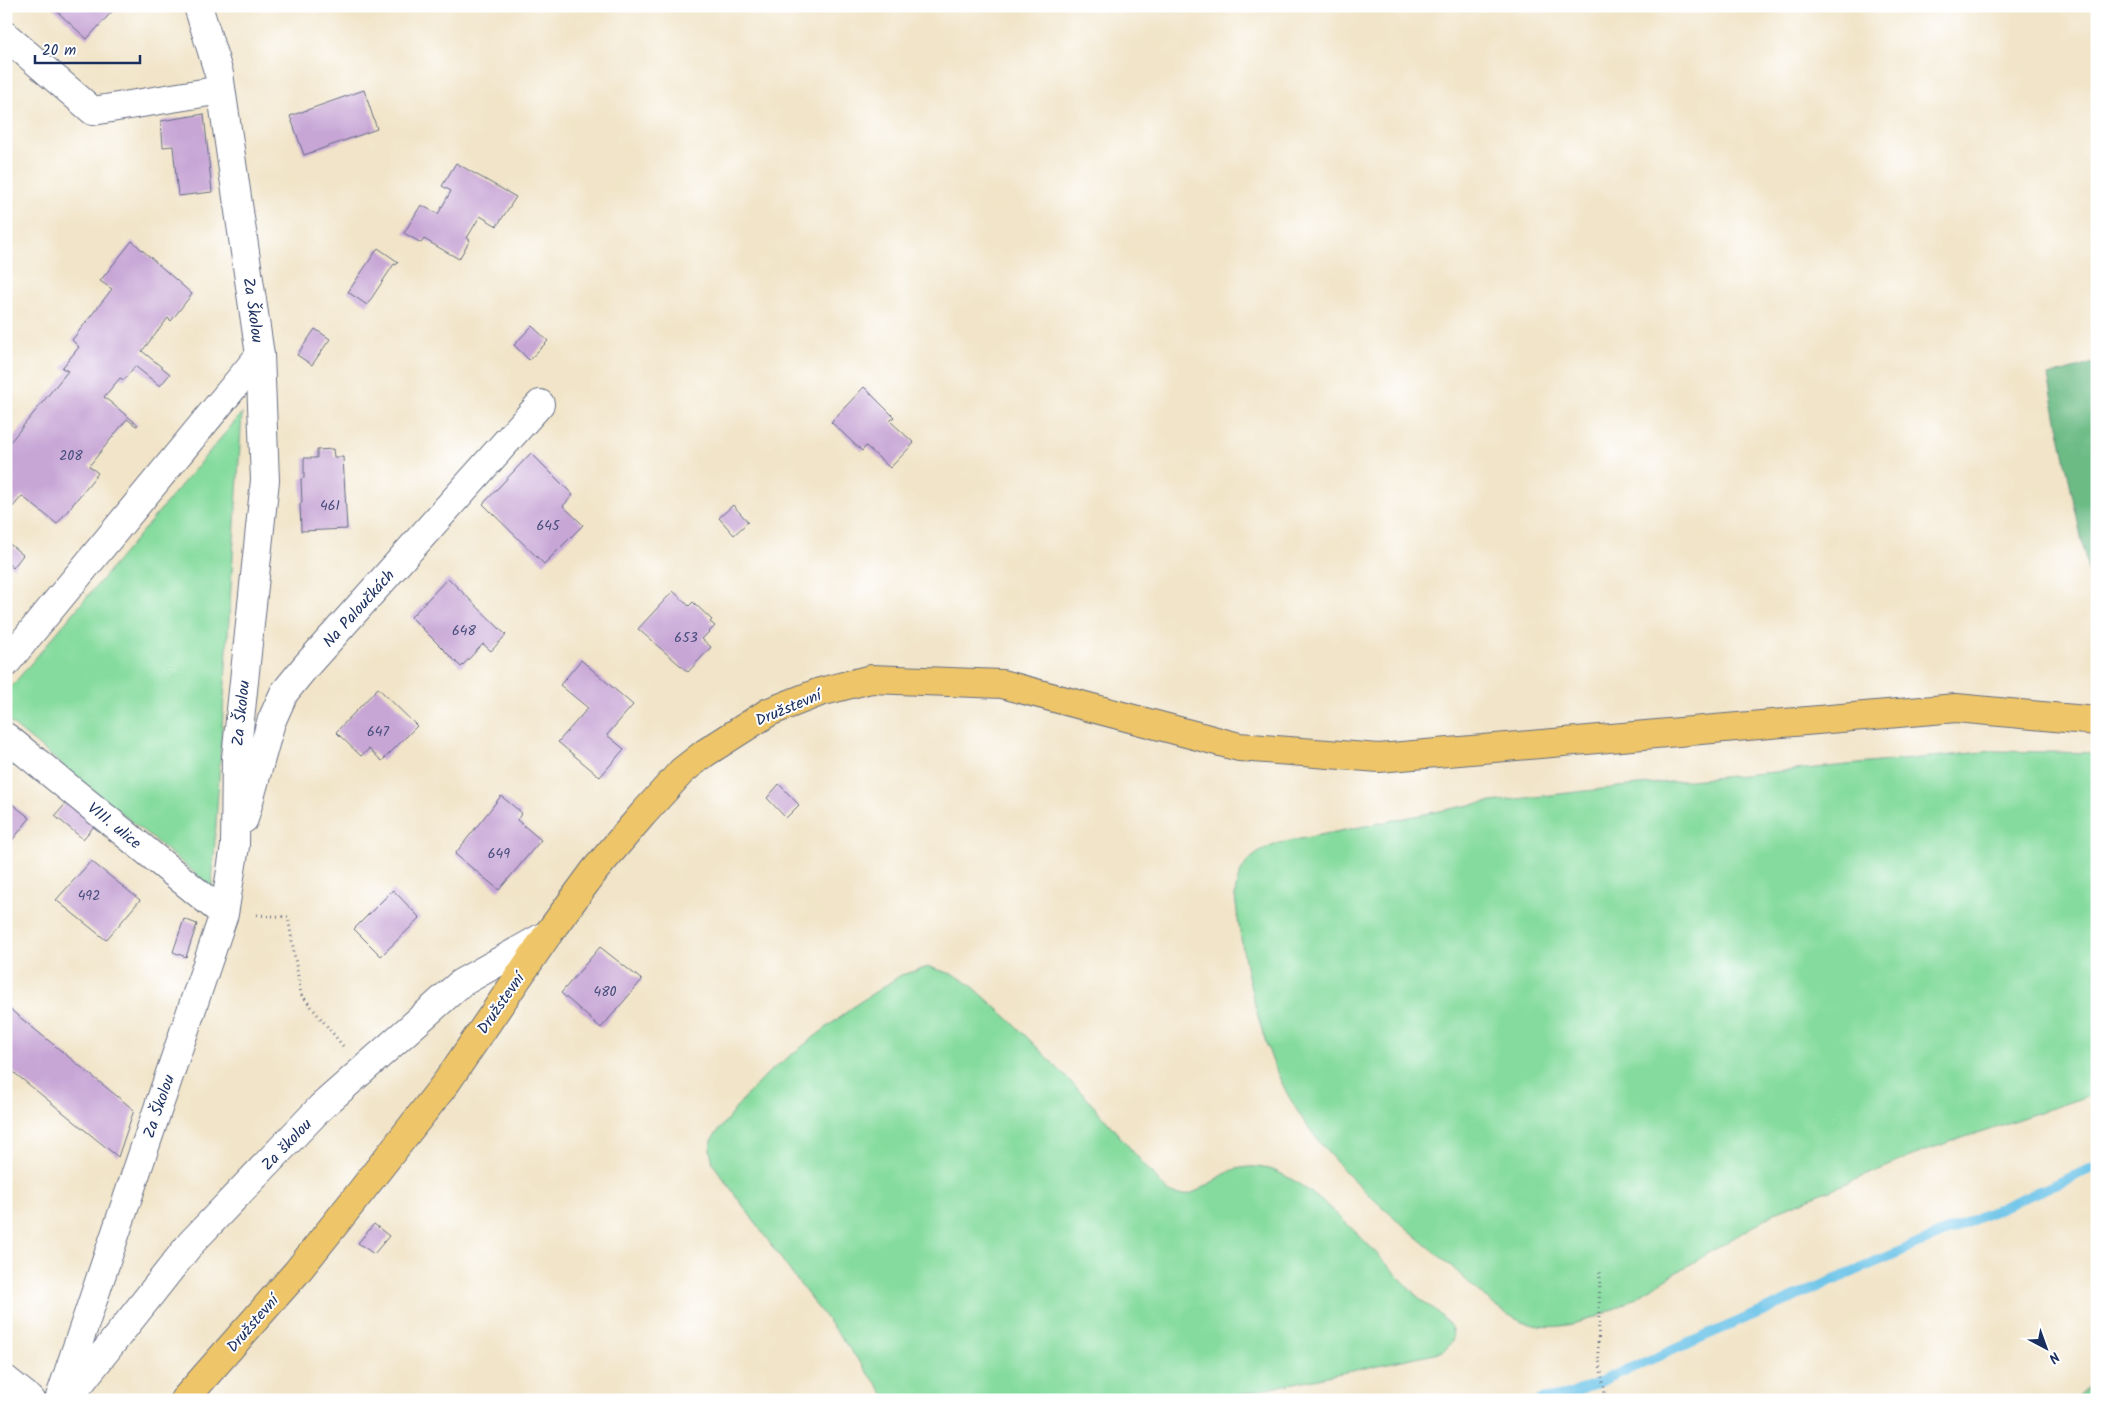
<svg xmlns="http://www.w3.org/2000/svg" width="2103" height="1406" font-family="Kalam,sans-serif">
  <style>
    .green { fill: #85db9e; stroke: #50857e }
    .forest { fill: #6cbb85; stroke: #447572 }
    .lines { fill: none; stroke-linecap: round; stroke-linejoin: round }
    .stream { stroke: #6ac3e8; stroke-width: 10 }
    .building { fill: #c7a6d5 }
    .minor-casing { stroke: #666e83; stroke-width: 30 }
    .major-casing { stroke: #666e83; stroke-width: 30 }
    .path { stroke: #666e83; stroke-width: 3; stroke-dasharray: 1 4; stroke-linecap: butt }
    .minor { stroke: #fff; stroke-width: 28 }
    .major { stroke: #eec569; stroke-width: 28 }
    .labels { text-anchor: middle; stroke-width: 4; stroke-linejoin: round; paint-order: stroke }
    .number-label { font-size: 14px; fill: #464d7c }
    .street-label { font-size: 16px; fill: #1b2f5e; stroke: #fff }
  </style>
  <rect width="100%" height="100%" fill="#fff"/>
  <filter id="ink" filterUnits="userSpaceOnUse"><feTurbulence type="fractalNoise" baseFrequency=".02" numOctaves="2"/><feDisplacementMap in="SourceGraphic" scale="10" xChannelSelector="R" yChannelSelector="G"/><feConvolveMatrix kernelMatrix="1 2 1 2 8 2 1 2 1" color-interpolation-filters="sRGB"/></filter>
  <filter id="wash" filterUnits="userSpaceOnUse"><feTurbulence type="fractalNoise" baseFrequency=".0096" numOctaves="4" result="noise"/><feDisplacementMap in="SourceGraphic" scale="20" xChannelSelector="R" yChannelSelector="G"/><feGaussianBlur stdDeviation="1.12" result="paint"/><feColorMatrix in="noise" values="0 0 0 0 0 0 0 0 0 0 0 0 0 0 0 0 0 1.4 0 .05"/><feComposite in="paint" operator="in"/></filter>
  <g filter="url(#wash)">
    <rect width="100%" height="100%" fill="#f1e4c8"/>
    <path class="green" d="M242 413 212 887 6 719V693Z
      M1994 751 2097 753V1093L1935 1147 1778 1211 1628 1302C1597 1318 1558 1335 1523 1322 1495 1311 1471 1284 1449 1264 1384 1208 1317 1159 1280 1079 1256 1025 1242 955 1235 896 1238 865 1251 853 1280 843L1475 804 1628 786Z
      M929 967 955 975 971 985 1010 1020 1085 1096 1168 1192C1193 1203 1211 1179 1233 1170 1242 1167 1254 1166 1263 1168 1307 1173 1385 1263 1417 1296 1428 1306 1443 1315 1451 1327 1453 1332 1453 1337 1452 1342L1444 1351 1435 1353 1215 1400H889L795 1278 713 1164 710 1149 712 1139 744 1098 769 1072 857 1004 901 975Z
      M2097 1377V1400H2075Z"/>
    <path class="forest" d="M2097 362V615L2048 376Z"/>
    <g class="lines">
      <path class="stream" d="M1541 1400 1569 1395 2097 1166"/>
    </g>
    <g id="blocks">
      <path class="building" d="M51 6H117L87 39Z
        M364 90 377 129 304 155 290 116Z
        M204 114 212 192 178 196 173 146 163 147 161 121Z
        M456 163 516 197 497 226 480 216 467 238 470 240 459 259 424 239 421 243 404 233 421 205 438 214 451 191 442 186Z
        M132 241 192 294 171 321 168 318 142 351 170 374 160 386 135 366 124 380 120 378 104 397 138 425 136 426 127 419 89 466 98 473 57 524 22 496 6 515 10 518 6 523V447L68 371 62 368 79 347 72 340 112 289 100 281Z
        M378 248 398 262 396 265 394 264 367 305 348 292Z
        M532 326 548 341 529 360 514 345Z
        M315 329 330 339 312 365 297 355Z
        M864 387 894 417 890 421 914 443 890 468 866 446 862 451 831 422Z
        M333 449 334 457H343L347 529 301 531 300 503H302L301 479 304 478V458H317V450Z
        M531 453 573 495 563 506 583 525 544 564 483 504Z
        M733 505 748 522 734 535 719 518Z
        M6 541 23 555 13 568 6 562Z
        M448 578 506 635 491 651 483 644 461 667 411 617Z
        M673 591 689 606 693 602 712 620 710 622 715 626 702 639 711 647 688 672 638 629Z
        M581 660 633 705 607 735 624 749 600 777 558 742 588 708 560 685Z
        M378 688 417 726 382 761 369 749 361 756 336 732Z
        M779 784 799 805 786 818 767 798Z
        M501 796 522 813 517 820 541 840 499 890 455 854Z
        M6 799 30 818 6 848Z
        M68 801 96 824 83 839 55 816Z
        M91 861 140 900 106 940 56 900Z
        M393 890 420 918 381 956 354 929Z
        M184 919 197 924 186 957 173 952Z
        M600 947 642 980 601 1028 561 993Z
        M6 1006 134 1110 118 1157 6 1066Z
        M374 1224 389 1236 374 1254 358 1243Z"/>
    </g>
  </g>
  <g filter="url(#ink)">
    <use href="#blocks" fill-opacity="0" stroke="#666e83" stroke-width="1"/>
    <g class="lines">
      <defs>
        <path id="minor" d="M6 36 93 111 221 90
          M6 663 260 355
          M6 737 224 914
          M244 819 271 722 284 693 306 666 540 404
          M6 1380 31 1400
          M59 1400 224 914 235 846 236 758 265 480 260 355 219 74 198 6
          M67 1400 191 1243 321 1107 461 983 548 934"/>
        <path id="major" d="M184 1400 296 1273 359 1194 446 1083 548 934 595 870 643 814 682 771 705 753 769 712 820 692 871 679 1002 684 1239 747 1379 758 1956 708 2097 721"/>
      </defs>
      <use href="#minor" class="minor-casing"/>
      <use href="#major" class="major-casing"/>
      <path class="path" d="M257 915 288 917 301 994 343 1046
        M1600 1272 1598 1353 1606 1400"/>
      <use href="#minor" class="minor"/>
      <use href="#major" class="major"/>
    </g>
  </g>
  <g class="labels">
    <g class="number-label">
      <text x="71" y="460">208</text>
      <text x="330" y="510">461</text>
      <text x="548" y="530">645</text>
      <text x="464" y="635">648</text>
      <text x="686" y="642">653</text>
      <text x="378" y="736">647</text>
      <text x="499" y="858">649</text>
      <text x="89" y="900">492</text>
      <text x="605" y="996">480</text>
    </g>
    <g class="street-label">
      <text transform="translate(254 310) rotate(82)" y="6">Za Školou</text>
      <text transform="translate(358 608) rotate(-48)" y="6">Na Paloučkách</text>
      <text transform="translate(788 707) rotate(-23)" y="6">Družstevní</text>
      <text transform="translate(240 713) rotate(-84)" y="6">Za Školou</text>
      <text transform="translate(115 825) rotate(39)" y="6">VIII. ulice</text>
      <text transform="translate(500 1003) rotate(-55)" y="6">Družstevní</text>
      <text transform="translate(158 1106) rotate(-71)" y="6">Za Školou</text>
      <text transform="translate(286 1144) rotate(-46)" y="6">Za školou</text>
      <text transform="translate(252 1323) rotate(-49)" y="6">Družstevní</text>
    </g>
  </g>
  <rect width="2103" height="1406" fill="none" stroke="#fff" stroke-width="25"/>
  <g transform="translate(2046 1348) rotate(139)" stroke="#ffffff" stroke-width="4" paint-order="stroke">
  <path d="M0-4L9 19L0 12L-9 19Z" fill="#1b2f5e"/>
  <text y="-8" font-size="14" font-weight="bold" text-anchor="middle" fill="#1b2f5e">N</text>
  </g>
  <path d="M35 55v8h105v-8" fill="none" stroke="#1b2f5e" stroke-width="2.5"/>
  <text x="42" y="55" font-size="15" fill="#1b2f5e" stroke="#ffffff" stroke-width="4" paint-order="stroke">20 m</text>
</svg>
